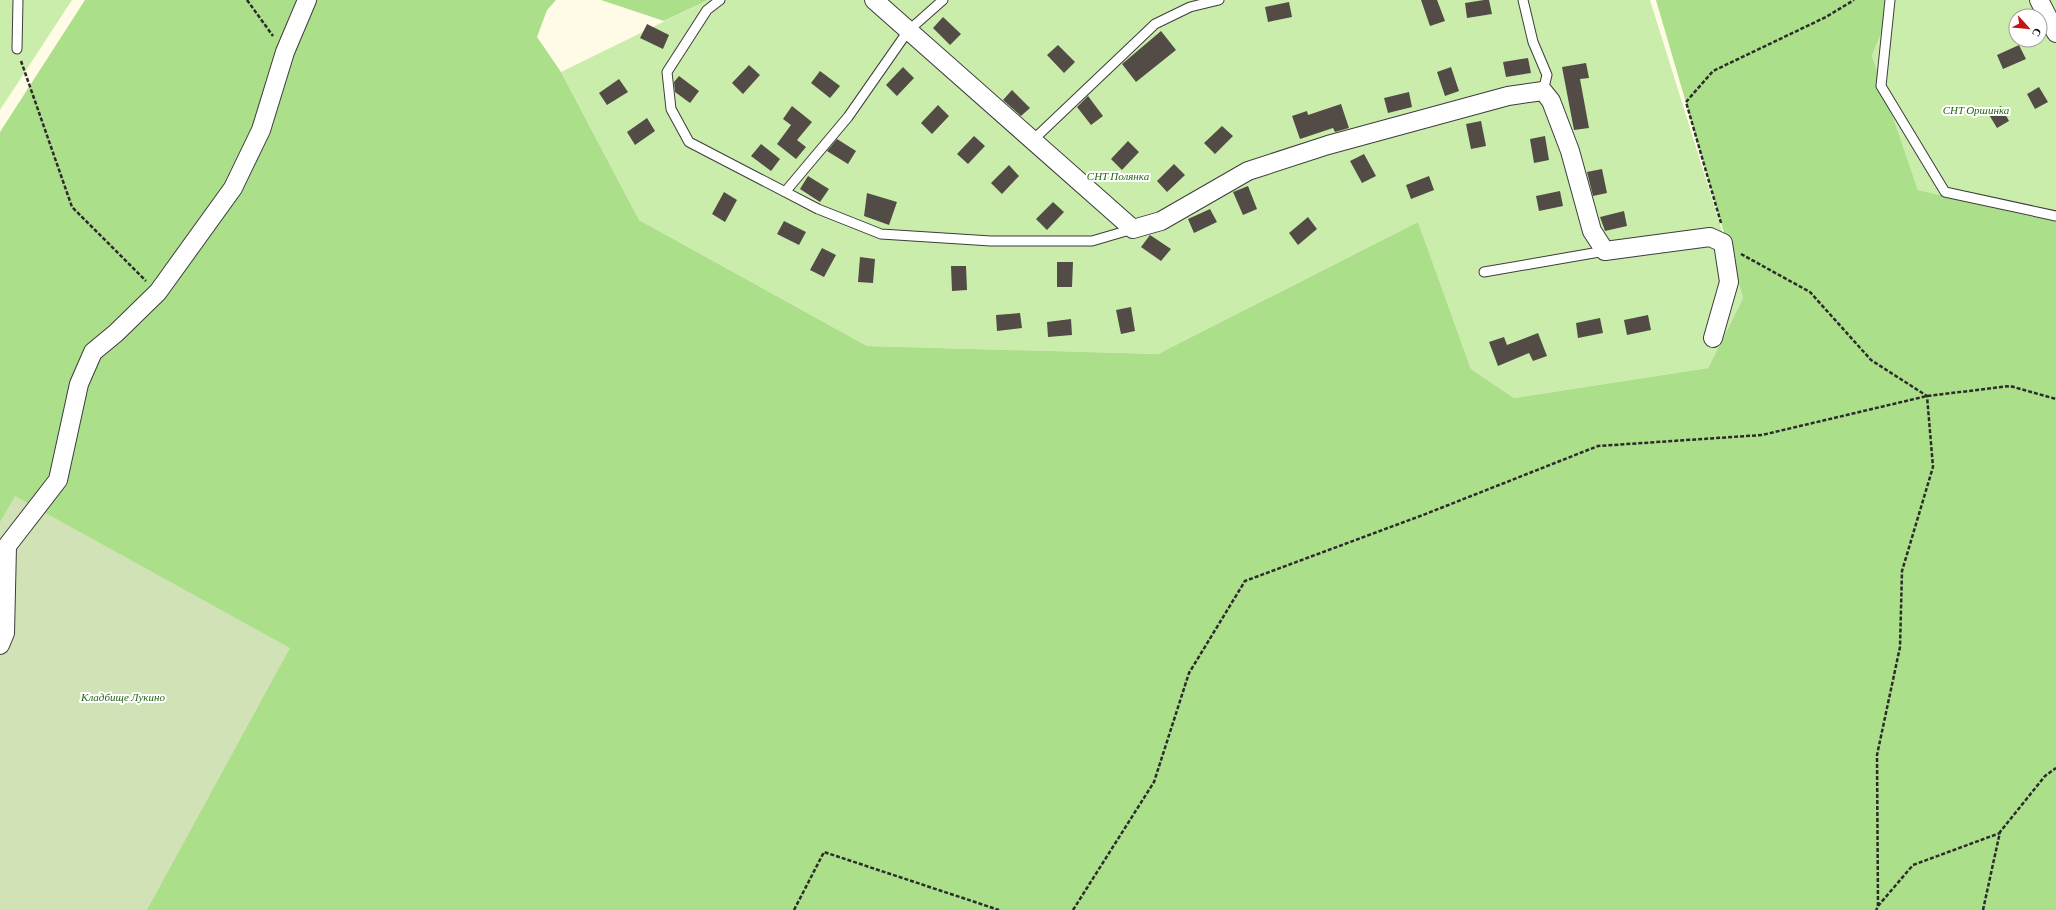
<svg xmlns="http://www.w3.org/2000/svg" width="2056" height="910" font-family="'Crimson Pro',serif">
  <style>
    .green { fill: #cbedac; fill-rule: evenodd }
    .forest { fill: #acdf8a }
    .cemetery { fill: #d1e2b6 }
    .building { fill: #534b45 }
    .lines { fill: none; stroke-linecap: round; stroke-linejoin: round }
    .service-casing { stroke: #3d3d3d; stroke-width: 11 }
    .minor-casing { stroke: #3d3d3d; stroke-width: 20 }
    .path { stroke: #2c2c2c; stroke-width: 2.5; stroke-dasharray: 4 2; stroke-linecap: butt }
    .service { stroke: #fff; stroke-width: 9 }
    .minor { stroke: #fff; stroke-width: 18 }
    .labels { text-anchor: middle; stroke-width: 4; stroke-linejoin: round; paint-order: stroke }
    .park-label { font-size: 11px; font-style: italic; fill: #226615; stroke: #fff }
  </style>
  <rect width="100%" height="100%" fill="#fffbe6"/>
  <path class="green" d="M0 0H72L0 110Z
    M708 0H1650L1743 298 1708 368 1514 398 1471 369 1418 222 1158 354 867 346 639 220 561 72Z
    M1894 0H2056V221L1918 190 1872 56ZM2016 16H2040V40H2016Z"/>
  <path class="forest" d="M85 0H556L547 10 537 37 561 72 639 220 867 346 1158 354 1418 222 1471 369 1514 398 1708 368 1743 298 1656 0H1894L1872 56 1918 190 2056 221V910H0V132Z
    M601 0H708L664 21Z"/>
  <path class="cemetery" d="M15 496 290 648 147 910H0V522Z"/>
  <path class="building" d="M1421 0H1437L1445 21 1430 26Z
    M1484 0H1489L1492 14 1467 18 1465 3Z
    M1289 2 1292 17 1268 22 1265 7Z
    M943 17 961 34 950 45 933 28Z
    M647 24 669 35 663 49 640 38Z
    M1161 31 1176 50 1136 82 1122 64Z
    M1058 45 1075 62 1064 73 1047 55Z
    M2019 45 2026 59 2003 69 1997 55Z
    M1528 58 1531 73 1506 77 1503 62Z
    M1586 63 1589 78 1580 79 1589 128 1574 130 1562 67Z
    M749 65 760 75 743 94 732 83Z
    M903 67 914 78 897 96 886 85Z
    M1451 67 1459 91 1445 96 1437 72Z
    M820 71 840 86 830 98 811 83Z
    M679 76 699 91 690 103 675 92 674 82Z
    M619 79 628 92 607 105 599 93Z
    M2039 87 2048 102 2035 109 2027 94Z
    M1012 90 1030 108 1021 116 1003 100Z
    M1409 92 1412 107 1388 113 1384 98Z
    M1088 96 1103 116 1091 125 1077 107Z
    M1341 104 1349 128 1335 132 1333 128 1300 139 1292 116 1307 111 1308 115Z
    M938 105 949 116 932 134 921 123Z
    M792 106 812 122 797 140 806 147 796 159 777 144 791 125 783 119Z
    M2001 106 2009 121 1997 128 1988 113Z
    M647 118 655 131 635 145 627 132Z
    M1481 121 1486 146 1471 149 1466 124Z
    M1222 126 1233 136 1215 154 1204 143Z
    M974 136 985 146 968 164 957 154Z
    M1545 136 1549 160 1534 163 1530 139Z
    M837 139 856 151 848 164 827 151Z
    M1128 141 1139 152 1122 170 1111 159Z
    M761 144 780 159 771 171 751 156Z
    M1364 154 1376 176 1362 183 1350 161Z
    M1174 164 1185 175 1167 192 1157 181Z
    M1009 165 1019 176 1002 194 991 183Z
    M1602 169 1607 193 1593 196 1587 172Z
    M808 176 829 189 820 202 800 189Z
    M1429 176 1434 190 1411 199 1406 185Z
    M1248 186 1257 209 1243 215 1233 192Z
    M1560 191 1563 206 1539 211 1536 196Z
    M724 192 737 200 725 222 712 214Z
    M867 193 897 202 889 225 864 216Z
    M1053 202 1064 212 1047 230 1036 219Z
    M1210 209 1217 222 1194 233 1188 219Z
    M1624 211 1627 226 1605 231 1600 217Z
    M1308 217 1317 229 1298 245 1289 233Z
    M784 221 806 232 799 245 777 234Z
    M1150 235 1171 249 1161 261 1141 247Z
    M822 248 836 255 824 277 810 270Z
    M860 257 875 259 873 283 858 282Z
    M1057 262H1073L1072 287H1057Z
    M951 266H966L967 290 952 291Z
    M1131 307 1135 331 1121 334 1116 310Z
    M1020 313 1022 328 997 331 996 315Z
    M1648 315 1651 330 1627 335 1624 320Z
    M1600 318 1603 333 1578 338 1576 323Z
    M1071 319 1072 335 1048 337 1047 322Z
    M1538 333 1547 356 1533 361 1529 353 1498 366 1489 342 1504 337 1507 345Z"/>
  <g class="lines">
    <defs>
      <path id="service" d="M720 0 707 10 667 72 671 109 689 142 818 209 881 234 991 241H1092L1133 229
        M1523 0 1533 42 1547 75 1543 91
        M1890 0 1881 86 1945 192 2056 216
        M17 49 18 0
        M1033 140 1155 24 1190 7 1219 0
        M785 192 848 117 908 31 943 0
        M1484 272 1605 251"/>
      <path id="minor" d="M874 0 1133 229 1161 221 1248 171 1328 145 1508 96 1543 91 1551 101 1570 151 1592 231 1605 251 1710 237 1723 243 1729 282 1713 338
        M2039 0 2056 33
        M0 645 5 633 7 546 58 480 79 384 93 352 116 333 158 292 233 188 261 130 285 52 307 0"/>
    </defs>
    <use href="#service" class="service-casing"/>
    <use href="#minor" class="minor-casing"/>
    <path class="path" d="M247 0 273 36
      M21 61 72 207 146 281
      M1721 223 1686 102 1713 71 1826 17 1854 0
      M1741 254 1810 292 1871 360 1927 396 1933 467 1902 571 1900 647 1877 755 1878 907 1876 910
      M1878 906 1913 865 2000 833
      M794 910 824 852 999 910
      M1073 910 1154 782 1189 673 1245 581 1423 515 1598 446 1762 435 1927 396 2010 386 2056 399
      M1983 910 2000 832 2045 776 2056 768"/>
    <use href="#service" class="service"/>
    <use href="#minor" class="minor"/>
  </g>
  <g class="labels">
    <g class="park-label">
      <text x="1976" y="114">СНТ Оршинка</text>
      <text x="1118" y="180">СНТ Полянка</text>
      <text x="123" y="701">Кладбище Лукино</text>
    </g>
  </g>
  <g transform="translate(2028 28) rotate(117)"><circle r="19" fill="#ffffff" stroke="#9d9d9d"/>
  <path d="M0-3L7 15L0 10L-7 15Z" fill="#c51616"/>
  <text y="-6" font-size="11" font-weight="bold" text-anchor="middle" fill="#0a0a0a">С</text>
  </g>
</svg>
